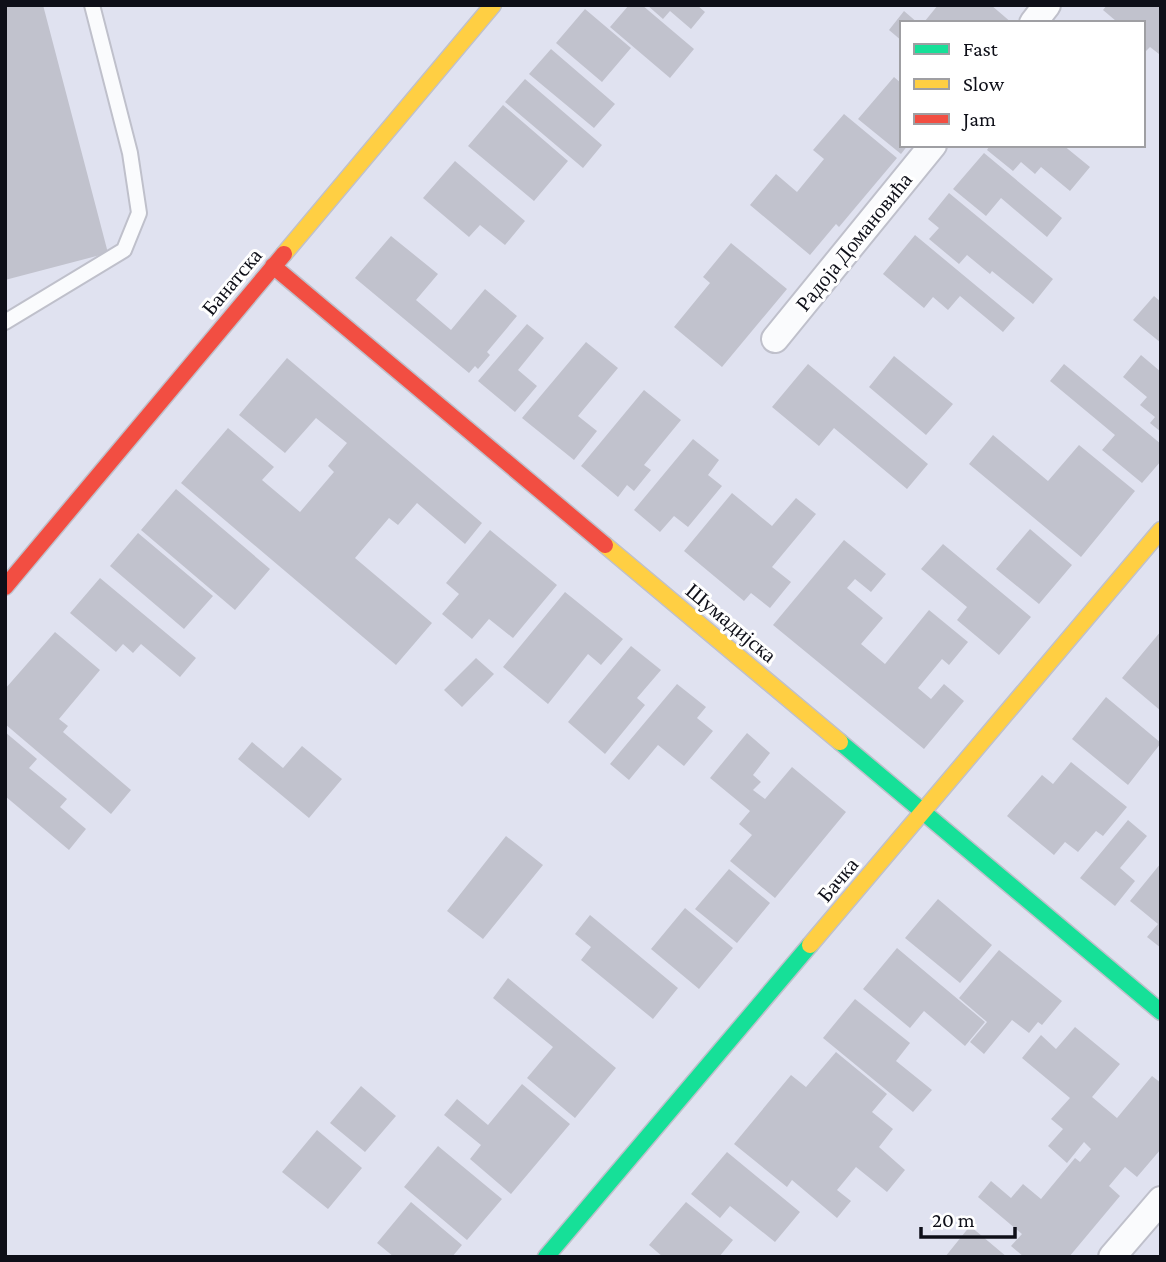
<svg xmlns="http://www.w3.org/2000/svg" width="1166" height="1262" font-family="'Crimson Pro',serif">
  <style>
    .building { fill: #c1c2cd }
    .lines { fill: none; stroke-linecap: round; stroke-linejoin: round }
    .lane-casing { stroke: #bfc0cb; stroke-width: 18 }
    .street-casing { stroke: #bfc0cb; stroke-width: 30 }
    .fast-casing { stroke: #bfc0cb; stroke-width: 19 }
    .slow-casing { stroke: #bfc0cb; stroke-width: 19 }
    .jam-casing { stroke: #bfc0cb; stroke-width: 19 }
    .lane { stroke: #fafbfd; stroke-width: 14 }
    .street { stroke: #fafbfd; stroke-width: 26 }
    .fast { stroke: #16e098; stroke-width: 16 }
    .slow { stroke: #ffcf43; stroke-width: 16 }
    .jam { stroke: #f24e42; stroke-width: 16 }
    .labels { text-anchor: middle; stroke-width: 6; stroke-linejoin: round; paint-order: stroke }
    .street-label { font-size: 21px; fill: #0e0f18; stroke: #fff }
  </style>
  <rect width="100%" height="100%" fill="#e0e2f0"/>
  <path class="building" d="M5 5H43L108 253 5 280Z
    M629 5H642L694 49 670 78 610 27Z
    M647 5H697L705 12 691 29 670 11 663 19Z
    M938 5H991L1012 23H927L925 21Z
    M1107 5 1161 7 1159 54 1150 47 1143 54V23H1114L1116 21 1103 10Z
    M585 9 631 48 602 82 556 43Z
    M904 11 918 23H902V41L889 30Z
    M551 49 615 104 594 128 529 74Z
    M894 77 902 84V145H908L901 154 858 119Z
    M525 79 602 145 583 168 505 102Z
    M503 105 568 161 534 201 468 146Z
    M844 114 897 158 839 227 836 224 810 255 750 205 776 174 797 192 824 159 813 150Z
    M990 145H1063L1090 167 1070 191 1041 167 1035 174 1021 162 1013 171 987 150Z
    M984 153 1062 218 1047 237 1001 198 986 216 953 189Z
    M455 161 525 221 505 245 480 225 469 237 423 198Z
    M949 193 1053 279 1033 304 992 271 990 274 967 255 959 264 929 239 939 228 928 219Z
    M915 235 1015 318 1003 332 960 296 948 310 933 297 924 308 883 274Z
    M391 236 438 274 416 300 451 330 485 289 517 316 487 352 490 355 478 369 475 366 469 373 355 278Z
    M731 243 787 289 722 367 674 327 710 283 703 277Z
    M1154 296 1161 302V343L1133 320Z
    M527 324 544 338 518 370 537 386 515 412 478 381Z
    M586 342 618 368 578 416 597 431 574 460 522 418Z
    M1141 355 1161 372V432L1150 423 1155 417 1140 405 1147 397 1123 377Z
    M894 356 953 404 926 435 869 387Z
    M287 358 482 523 465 544 417 503 398 525 389 518 355 558 432 623 396 665 181 483 228 428 274 467 262 480 300 512 334 472 328 466 347 443 316 418 285 453 239 415Z
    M808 364 928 464 907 489 834 428 819 446 772 407Z
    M1064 364 1161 444V461L1142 483 1102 450 1115 435 1050 381Z
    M644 390 681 420 644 465 651 470 634 491 627 485 618 497 581 466Z
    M993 435 1048 481 1079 445 1135 491 1081 557 969 464Z
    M693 439 719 460 708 475 722 486 688 527 674 516 660 532 634 510Z
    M176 489 270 569 235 610 141 530Z
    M732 493 772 526 796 498 816 514 772 567 791 582 770 608 751 593 744 601 684 551Z
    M1030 529 1072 565 1039 604 996 569Z
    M490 530 557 585 513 638 489 619 472 639 442 614 459 594 446 583Z
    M138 533 213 596 184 629 110 566Z
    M844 540 886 574 871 592 855 579 847 588 883 618 861 644 885 664 929 610 968 642 949 665 942 659 918 688 931 699 944 684 964 701 924 749 773 625Z
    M943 544 1031 617 999 655 957 620 967 607 921 569Z
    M100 578 196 658 180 677 141 644 133 653 123 644 116 652 70 613Z
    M565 592 623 639 601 665 588 654 548 704 503 667Z
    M1161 631V711L1122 678Z
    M55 632 100 670 59 719 68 726 63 732 131 790 111 814 5 724V689Z
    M631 646 661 670 637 698 645 705 605 754 568 722Z
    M476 658 494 674 462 707 444 690Z
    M677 684 706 707 697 718 713 731 684 766 658 745 629 780 610 764Z
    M1106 697 1161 743 1128 785 1072 739Z
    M5 732 37 759 29 768 67 799 60 807 86 829 69 850 5 796Z
    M747 733 770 753 753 775 761 782 753 790 765 799 792 767 846 812 775 898 730 861 752 835 739 824 750 811 710 778Z
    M252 742 283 768 302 746 342 779 309 818 238 759Z
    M1071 762 1127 807 1103 836 1096 831 1078 852 1065 842 1054 855 1007 816 1042 775 1053 784Z
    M1128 820 1147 836 1120 868 1135 881 1115 906 1080 878Z
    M506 836 543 865 483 939 447 911Z
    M1161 863V948L1147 937 1158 924 1130 901Z
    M729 869 770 903 737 943 695 909Z
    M938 899 992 945 960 983 905 938Z
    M685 908 733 948 699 989 651 949Z
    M590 915 678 988 653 1019 581 960 591 947 575 934Z
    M897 948 985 1022 965 1046 924 1011 910 1028 863 989Z
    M999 950 1062 1001 1042 1025 1038 1022 1029 1033 1012 1020 984 1054 970 1042 987 1022 959 998Z
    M508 978 616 1068 575 1118 527 1078 553 1047 493 998Z
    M855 999 910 1043 896 1061 932 1090 913 1112 823 1038Z
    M1075 1027 1120 1064 1092 1097 1117 1118 1152 1076 1161 1083V1149L1137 1177 1125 1167 1109 1186 1120 1196 1069 1257H1024L1011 1246 1022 1234 978 1197 991 1181 1011 1198 1023 1184 1041 1199 1075 1158 1080 1162 1091 1149 1084 1142 1067 1163 1048 1146 1063 1129 1051 1119 1070 1098 1022 1058 1041 1035 1056 1049Z
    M836 1052 887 1094 872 1112 893 1129 879 1147 905 1170 887 1192 856 1167 837 1190 851 1201 837 1218 792 1180 787 1187 734 1144 791 1075 806 1087Z
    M522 1084 570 1124 511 1194 470 1159 481 1145 444 1115 457 1099 488 1125Z
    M361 1086 396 1116 365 1152 330 1123Z
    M317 1130 362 1168 328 1209 282 1172Z
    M438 1146 502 1199 467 1240 404 1187Z
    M727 1152 800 1212 775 1242 730 1206 720 1218 691 1194Z
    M411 1202 462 1245 452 1257H394L377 1243Z
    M686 1202 733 1240 719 1257H663L649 1245Z
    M970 1226 1007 1257H945Z"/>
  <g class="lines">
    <defs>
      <path id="lane" d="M5 322 124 250 139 213 130 153 92 5"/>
      <path id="street" d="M1033 23 1047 5
        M775 339 933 145
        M1112 1257 1161 1200"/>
      <path id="fast" d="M840 742 1161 1012
        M546 1257 810 945"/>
      <path id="slow" d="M284 254 493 5
        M605 545 840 742
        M810 945 1161 530"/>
      <path id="jam" d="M273 266 605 545
        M5 587 284 254"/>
    </defs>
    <use href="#lane" class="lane-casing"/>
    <use href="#street" class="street-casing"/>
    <use href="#fast" class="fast-casing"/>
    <use href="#slow" class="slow-casing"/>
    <use href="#jam" class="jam-casing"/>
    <use href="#lane" class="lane"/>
    <use href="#street" class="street"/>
    <use href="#fast" class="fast"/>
    <use href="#slow" class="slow"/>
    <use href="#jam" class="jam"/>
  </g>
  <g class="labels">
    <g class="street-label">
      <text transform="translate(854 242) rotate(-51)" y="7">Радоја Домановића</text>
      <text transform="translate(232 282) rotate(-50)" y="7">Банатска</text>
      <text transform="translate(731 623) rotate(40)" y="7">Шумадијска</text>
      <text transform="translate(838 880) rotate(-50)" y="7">Бачка</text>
    </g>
  </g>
  <rect width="1166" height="1262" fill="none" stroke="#0e0f18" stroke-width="14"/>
  <rect x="900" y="21" width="245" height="126" fill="#ffffff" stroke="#9f9fa3" stroke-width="2"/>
  <rect x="914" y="44" width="35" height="10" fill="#16e098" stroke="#9f9fa3" stroke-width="2"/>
  <text x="963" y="56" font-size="21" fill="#0e0f18">Fast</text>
  <rect x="914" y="79" width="35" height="10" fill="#ffcf43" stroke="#9f9fa3" stroke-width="2"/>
  <text x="963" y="91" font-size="21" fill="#0e0f18">Slow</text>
  <rect x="914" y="114" width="35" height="10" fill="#f24e42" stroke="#9f9fa3" stroke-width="2"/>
  <text x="963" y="126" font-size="21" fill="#0e0f18">Jam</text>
  <path d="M921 1227v10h94v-10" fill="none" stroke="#0e0f18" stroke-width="3.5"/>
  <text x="932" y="1227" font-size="21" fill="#0e0f18" stroke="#ffffff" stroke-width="5" paint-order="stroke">20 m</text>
</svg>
